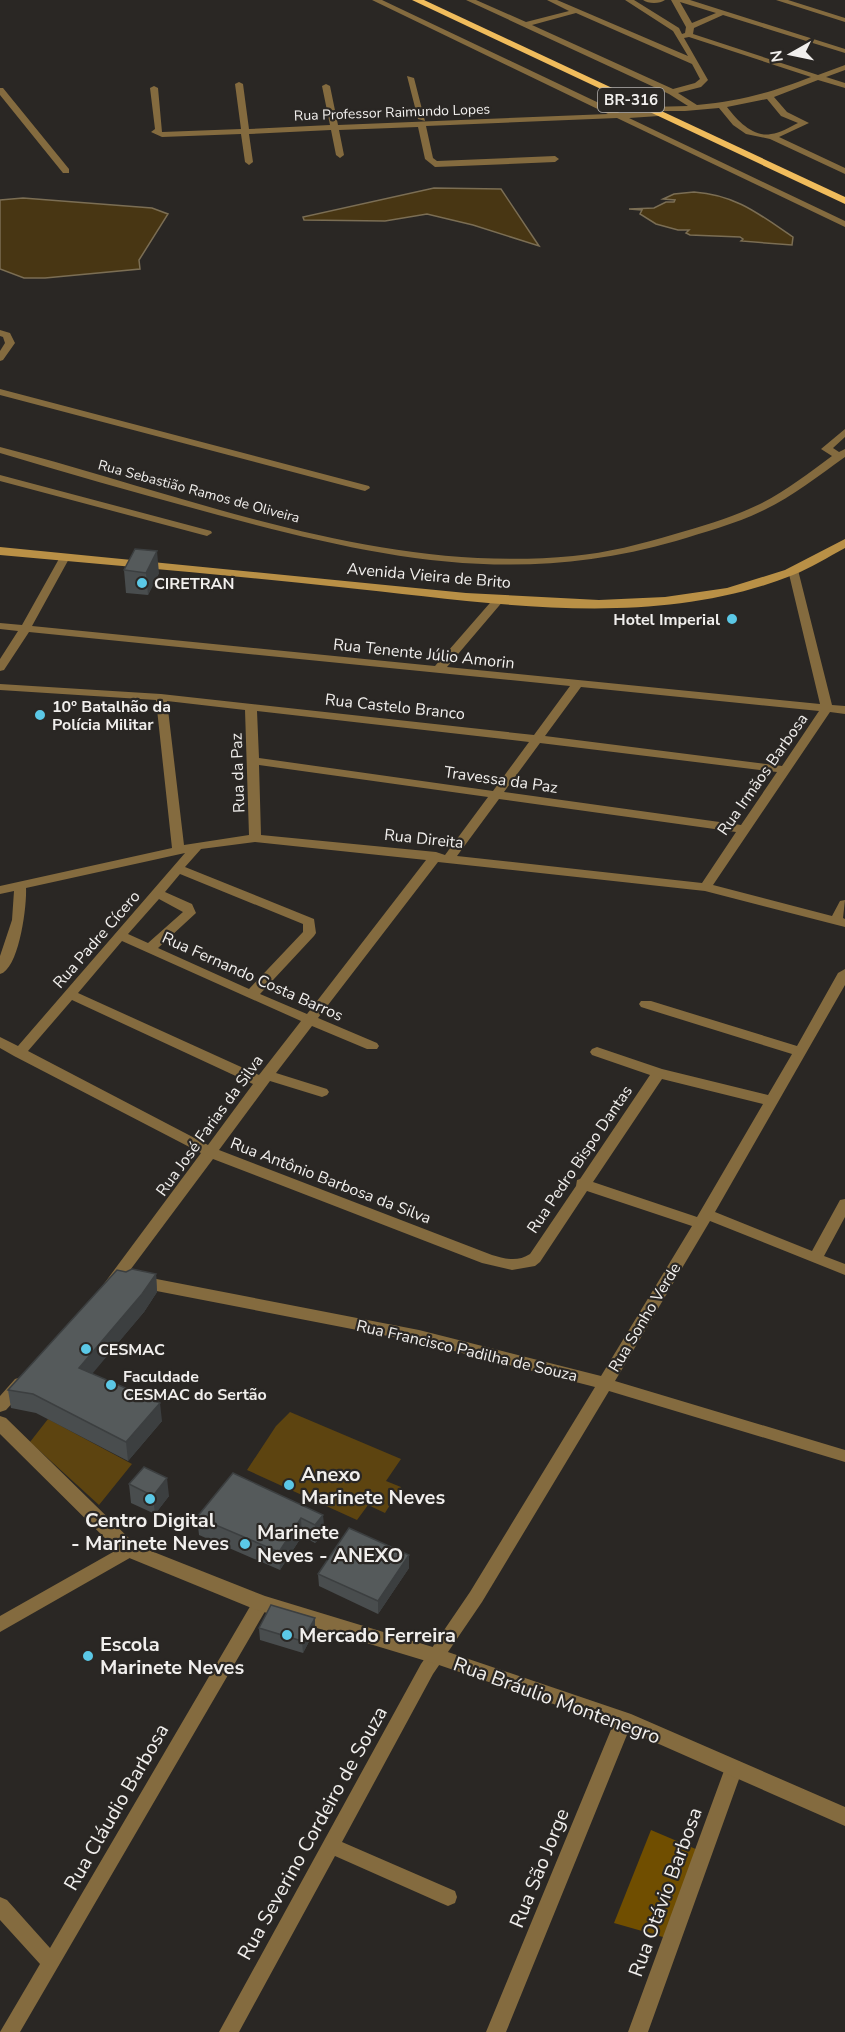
<svg xmlns="http://www.w3.org/2000/svg" width="845" height="2032" font-family="'Nunito Sans',sans-serif">
  <style>
    .green { fill: #5d4410 }
    .forest { fill: #704e00 }
    .water { fill: #483613; stroke: #7b6e54; stroke-width: 1.5 }
    .lines { fill: none; stroke-linecap: round; stroke-linejoin: round }
    .minor { fill: #846b3f; fill-rule: evenodd }
    .tertiary { fill: #846b3f; fill-rule: evenodd }
    .secondary { fill: #b99046; fill-rule: evenodd }
    .trunk { fill: #f0bc5c; fill-rule: evenodd }
    .wall { fill: #494d4e }
    .shaded-wall { fill: #3c3f40 }
    .building { fill: #555a5b; stroke: #3c3f40; stroke-width: 1.5 }
    .poi-dot { fill: #5bc8e6; stroke: #2a2724; stroke-width: 2 }
    .labels { text-anchor: middle; stroke-width: 4.5; stroke-linejoin: round; paint-order: stroke }
    .far-street-label { font-size: 14px; fill: #f1efed; stroke: #2a2724 }
    .shield { fill: #2a2724; stroke: #b5b3b1; stroke-width: 1.5 }
    .shield-label { font-size: 15px; font-weight: bold; fill: #f1efed }
    .street-label { font-size: 16px; fill: #f1efed; stroke: #2a2724 }
    .poi-label { font-size: 16px; font-weight: bold; fill: #f1efed; stroke: #2a2724; text-anchor: start }
    .near-poi-label { font-size: 20px; font-weight: bold; fill: #f1efed; stroke: #2a2724; text-anchor: start }
    .near-street-label { font-size: 20px; fill: #f1efed; stroke: #2a2724 }
  </style>
  <rect width="100%" height="100%" fill="#2a2724"/>
  <path class="green" d="M290 1412 401 1459 386 1481 401 1487 385 1513 368 1505 357 1520 247 1470 276 1426Z
    M48 1419 132 1464 99 1505 30 1442Z"/>
  <path class="forest" d="M651 1830 698 1850 670 1939 614 1923Z"/>
  <path class="water" d="M434 188 501 189 539 246 473 225 427 214 385 221 304 220 303 217Z
    M694 192C736 195 759 214 793 237L792 245 741 241 743 239 740 237 690 235 686 233 689 230H678L656 224 640 214 642 210 629 209 654 208 666 202H674L675 200 663 199 674 194Z
    M23 198 152 208 168 214 139 260 140 269 45 278H24L0 269V200Z"/>
  <g class="lines">
    <path class="minor" d="M372 0H382L620 113 662 112V116H659L629 118 845 221V227L617 118 426 126 433 158 437 161 555 156 559 159 555 162 435 167 425 159 418 127 339 130 344 155 340 158 336 155 331 130 249 134 253 162 249 165 245 162 241 134 162 137 151 132 155 129 150 88 154 86 158 88 162 132 241 129 235 84 239 82 243 84 249 129 330 125 322 86 326 84 330 86 338 125 608 114Z
      M466 0H476L526 22 569 11 547 0H557L688 56 673 31 625 0H634L679 28 682 34 685 33 686 27 671 0H690L845 49V53L723 15 694 28 693 34 818 75 845 65V70L826 77 845 83V88L818 80 774 97 787 112 809 123 779 137 845 168V174L770 139 746 134 733 125 719 108 685 111H647L646 109 650 107 688 106 669 94ZM680 2 716 13 692 23ZM576 13 692 64 700 79 695 83 673 89 532 25ZM689 37 811 77C769 93 741 101 697 105L678 93 701 87 708 80 684 38ZM767 99 781 116 798 123C790 127 780 133 771 134 753 138 736 119 727 107Z
      M643 0H665C660 4 648 4 643 0Z
      M776 0H788L845 18V22Z
      M407 76 414 78 425 121 418 119Z
      M0 88H3L69 169V173H63L0 95Z
      M0 330 10 333 15 343 3 360 0 361V351L5 343 3 337 0 336Z
      M0 389 369 486 370 488 365 491 361 490 0 395Z
      M845 429V437L833 448 839 452 845 449V457C818 476 792 497 762 511 735 524 705 532 676 541 513 588 377 557 218 515 145 495 72 475 0 453V447C186 495 377 575 573 556 607 553 641 544 675 534 703 526 733 517 760 504 786 491 809 473 832 456L821 449Z
      M0 475 211 531 212 533 207 536 0 481Z
      M65 554 70 557 32 626 435 666 496 596H504V600L447 667 820 704 788 570 793 567 798 570 832 705 845 706V714L830 712 713 885 832 916 840 901 845 900 843 918 845 919V927L705 891 438 862 318 1018 377 1043 379 1046 377 1049H367L312 1026 276 1073 327 1089 329 1092 327 1095 322 1097 270 1081 219 1150 492 1255C505 1259 518 1262 530 1254L576 1186 577 1180 580 1179 650 1075 592 1055 590 1052 592 1049 597 1047 662 1069 768 1095 792 1054 641 1007 639 1004 641 1001H651L797 1046 838 973 845 969V985L715 1212 812 1251 840 1200 845 1199V1217L824 1256 845 1264V1275L710 1221 615 1381 845 1450V1462L609 1391 482 1602 433 1674 342 1842 455 1891 457 1897 455 1903 448 1906 441 1903 335 1856 239 2032H219L421 1664 470 1592 595 1387 419 1342 141 1288 136 1286 133 1282 136 1278 141 1276 419 1330 601 1376 692 1226 587 1191 540 1262 535 1266 512 1270 482 1263 213 1159 116 1289H106L103 1285 106 1281 201 1153 14 1056 0 1048V1037L18 1046 185 853 26 888C27 906 19 969 0 974V956L12 920 14 891 0 894V886L172 848 156 700 0 690V684L161 694 534 735 570 686 29 632 4 670 0 671V659L18 631 0 629V623L22 625 60 557ZM581 687 819 711 782 766 545 736ZM167 701 245 710 249 835 184 845ZM257 711 529 742 493 791 259 758ZM540 743 777 772 741 825 504 792ZM259 765 488 797 445 855 436 852 261 835ZM499 799 736 832 702 883 457 856ZM255 842 426 860 307 1014 260 994 314 936 316 933 314 919 185 867 201 849ZM180 874 303 924V932L249 989 158 948 196 913 192 904 165 892ZM159 899 183 912 148 943 128 934ZM122 941 301 1021 259 1075 78 993ZM72 1000 253 1084 208 1145 28 1051ZM662 1079 763 1104 697 1217 593 1182Z
      M21 1377 27 1379 29 1383 27 1387 6 1410 0 1412V1396L15 1379Z
      M129 1543 135 1545 137 1550 135 1555 0 1632V1616Z
      M261 1596 267 1598 270 1603 267 1608 20 2032H0L40 1964 0 1920V1897L7 1900 50 1948 255 1598Z
      M624 1712 630 1715 633 1720 506 2032H486L615 1720 618 1715Z
      M734 1760 740 1762 743 1768 648 2032H628L725 1768 728 1762Z"/>
    <path class="tertiary" d="M0 1416 6 1418 136 1545 265 1596 436 1648 631 1714 845 1807V1826L618 1726 436 1664 254 1609 122 1555 0 1434Z"/>
    <path class="secondary" d="M845 539V548C828 557 811 568 793 575 650 632 487 602 339 587 226 575 113 565 0 555V547L466 593 599 600 665 597 727 588 785 570Z"/>
    <path class="trunk" d="M412 0H424L845 197V204Z"/>
  </g>
  <path class="wall" d="M124 570 159 573 148 595 126 593Z
    M126 1272 156 1274 157 1292 144 1312 92 1373 162 1421 128 1461 36 1413 11 1408 8 1390Z
    M129 1484 169 1496 155 1514 131 1503Z
    M323 1515 324 1534 315 1543 302 1536 280 1570 199 1535 197 1517Z
    M409 1568 378 1614 319 1586 318 1574Z
    M259 1628 315 1630 303 1653 260 1640Z"/>
  <path class="shaded-wall" d="M157 551 159 573 148 595 146 573Z
    M156 1274 157 1292 144 1312 82 1386 79 1368Z
    M160 1403 162 1421 128 1461 126 1442Z
    M167 1478 169 1496 155 1514 153 1496Z
    M323 1515 324 1534 315 1543V1525Z
    M301 1518 302 1536 280 1570 279 1552Z
    M409 1555V1568L378 1614V1601Z
    M315 1618V1630L303 1653 302 1641Z"/>
  <path class="building" d="M135 549 157 551 146 573 124 570Z
    M132 1269 156 1274 142 1294 79 1368 160 1403 126 1442 33 1394 8 1390 117 1270 126 1272Z
    M144 1467 167 1478 153 1496 129 1484Z
    M233 1473 323 1515 315 1525 301 1518 279 1552 197 1517Z
    M349 1528 409 1555 378 1601 318 1574Z
    M271 1605 315 1618 302 1641 259 1628Z"/>
  <g class="poi-dot">
    <circle cx="142" cy="583" r="6"/>
    <circle cx="732" cy="619" r="6"/>
    <circle cx="40" cy="715" r="6"/>
    <circle cx="86" cy="1349" r="6"/>
    <circle cx="111" cy="1385" r="6"/>
    <circle cx="289" cy="1485" r="6"/>
    <circle cx="150" cy="1499" r="6"/>
    <circle cx="245" cy="1544" r="6"/>
    <circle cx="287" cy="1635" r="6"/>
    <circle cx="88" cy="1656" r="6"/>
  </g>
  <g class="labels">
    <g class="far-street-label">
      <text transform="translate(392 112) rotate(-2)" y="5">Rua Professor Raimundo Lopes</text>
      <text transform="translate(199 491) rotate(15)" y="5">Rua Sebastião Ramos de Oliveira</text>
    </g>
    <rect class="shield" x="598" y="88" width="66" height="24" rx="4.5"/>
    <g class="shield-label">
      <text x="631" y="105">BR-316</text>
    </g>
    <g class="street-label">
      <text transform="translate(429 575) rotate(5)" y="6">Avenida Vieira de Brito</text>
      <text transform="translate(424 653) rotate(6)" y="6">Rua Tenente Júlio Amorin</text>
      <text transform="translate(395 706) rotate(6)" y="6">Rua Castelo Branco</text>
      <text transform="translate(237 773) rotate(-92)" y="6">Rua da Paz</text>
      <text transform="translate(762 774) rotate(-55)" y="6">Rua Irmãos Barbosa</text>
      <text transform="translate(501 779) rotate(8)" y="6">Travessa da Paz</text>
      <text transform="translate(424 838) rotate(6)" y="6">Rua Direita</text>
      <text transform="translate(96 939) rotate(-49)" y="6">Rua Padre Cícero</text>
      <text transform="translate(253 976) rotate(24)" y="6">Rua Fernando Costa Barros</text>
      <text transform="translate(209 1125) rotate(-54)" y="6">Rua José Farias da Silva</text>
      <text transform="translate(579 1159) rotate(-56)" y="6">Rua Pedro Bispo Dantas</text>
      <text transform="translate(331 1180) rotate(21)" y="6">Rua Antônio Barbosa da Silva</text>
      <text transform="translate(644 1317) rotate(-59)" y="6">Rua Sonho Verde</text>
      <text transform="translate(467 1350) rotate(13)" y="6">Rua Francisco Padilha de Souza</text>
    </g>
    <g class="poi-label">
      <text x="154" y="589">CIRETRAN</text>
      <text x="720" y="625" text-anchor="end">Hotel Imperial</text>
      <text x="52" y="712">10º Batalhão da<tspan x="52" dy="18">Polícia Militar</tspan></text>
      <text x="98" y="1355">CESMAC</text>
      <text x="123" y="1382">Faculdade<tspan x="123" dy="18">CESMAC do Sertão</tspan></text>
    </g>
    <g class="near-poi-label">
      <text x="301" y="1481">Anexo<tspan x="301" dy="23">Marinete Neves</tspan></text>
      <text x="150" y="1527" text-anchor="middle">Centro Digital<tspan x="150" dy="23">- Marinete Neves</tspan></text>
      <text x="257" y="1539">Marinete<tspan x="257" dy="23">Neves - ANEXO</tspan></text>
      <text x="299" y="1642">Mercado Ferreira</text>
      <text x="100" y="1651">Escola<tspan x="100" dy="23">Marinete Neves</tspan></text>
    </g>
    <g class="near-street-label">
      <text transform="translate(557 1700) rotate(20)" y="7">Rua Bráulio Montenegro</text>
      <text transform="translate(116 1807) rotate(-60)" y="7">Rua Cláudio Barbosa</text>
      <text transform="translate(312 1833) rotate(-61)" y="7">Rua Severino Cordeiro de Souza</text>
      <text transform="translate(539 1868) rotate(-68)" y="7">Rua São Jorge</text>
      <text transform="translate(665 1892) rotate(-70)" y="7">Rua Otávio Barbosa</text>
    </g>
  </g>
  <g transform="translate(791 54) rotate(261)" stroke="#2a2724" stroke-width="4.5" paint-order="stroke">
  <path d="M0-4.5L10 22L0 15L-10 22Z" fill="#f1efed"/>
  <text y="-9" font-size="16" font-weight="bold" text-anchor="middle" fill="#f1efed">N</text>
  </g>
</svg>
